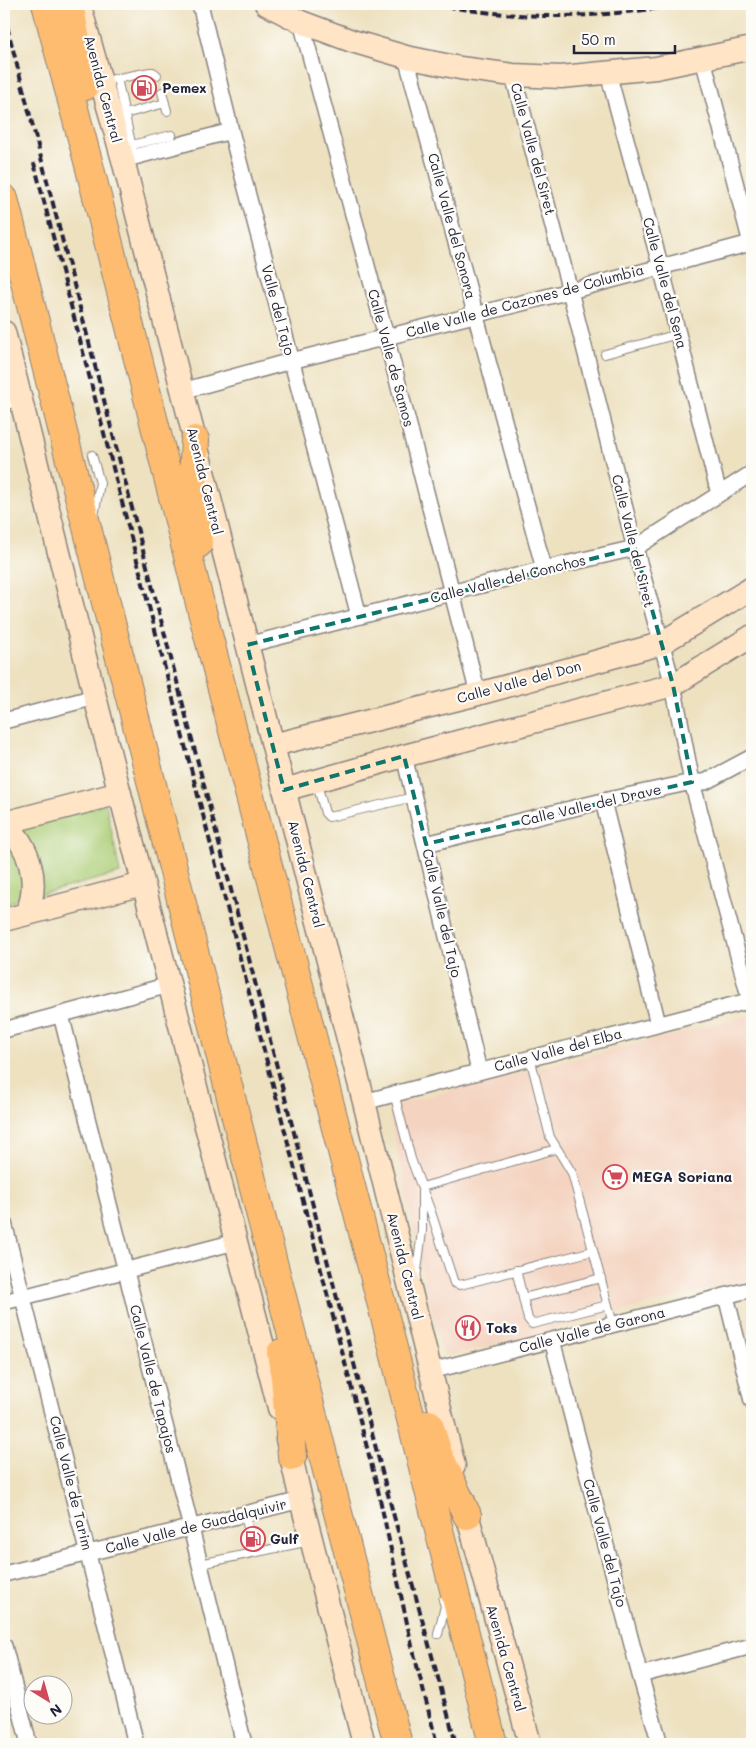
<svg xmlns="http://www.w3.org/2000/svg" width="756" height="1748" font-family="Mali,sans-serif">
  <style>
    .built { fill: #f4d3c0 }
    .green { fill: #abcd76; stroke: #667858 }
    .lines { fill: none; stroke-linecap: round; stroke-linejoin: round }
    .lane-casing { stroke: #88827e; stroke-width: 10 }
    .street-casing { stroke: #88827e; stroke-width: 18 }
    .secondary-casing { stroke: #88827e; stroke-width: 25 }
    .highway-casing { stroke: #88827e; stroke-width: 30 }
    .lane { stroke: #fff; stroke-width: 8 }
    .street { stroke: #fff; stroke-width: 15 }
    .secondary { stroke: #ffe4c6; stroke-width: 22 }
    .highway { stroke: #febc70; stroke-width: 28 }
    .rail { stroke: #22223b; stroke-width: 4; stroke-dasharray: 8 4; stroke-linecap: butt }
    .marked { fill: none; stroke: #0f766e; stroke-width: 4; stroke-dasharray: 10 6; stroke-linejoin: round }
    .labels { text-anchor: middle; stroke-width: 4.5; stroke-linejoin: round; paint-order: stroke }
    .poi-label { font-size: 14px; font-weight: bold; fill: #22223b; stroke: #fdfcf7; text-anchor: start }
    .street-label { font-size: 14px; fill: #22223b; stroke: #fdfcf7 }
  </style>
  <rect width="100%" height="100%" fill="#fdfcf7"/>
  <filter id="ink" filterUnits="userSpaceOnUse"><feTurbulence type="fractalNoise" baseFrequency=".02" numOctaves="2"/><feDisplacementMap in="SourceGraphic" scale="10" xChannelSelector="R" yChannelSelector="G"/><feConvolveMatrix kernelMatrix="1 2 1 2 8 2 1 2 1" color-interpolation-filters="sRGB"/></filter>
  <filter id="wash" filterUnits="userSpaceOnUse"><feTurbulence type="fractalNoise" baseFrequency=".0096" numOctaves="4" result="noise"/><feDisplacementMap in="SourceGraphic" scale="20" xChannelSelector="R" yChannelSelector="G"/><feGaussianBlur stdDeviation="1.12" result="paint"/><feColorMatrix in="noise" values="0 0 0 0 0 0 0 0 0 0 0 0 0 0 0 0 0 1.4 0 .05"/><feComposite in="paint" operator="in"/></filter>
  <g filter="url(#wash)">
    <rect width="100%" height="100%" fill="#ede1c0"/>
    <path class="built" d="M748 1016 752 1034V1278L451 1356 443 1353 425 1285 389 1111 394 1105Z"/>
    <path class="green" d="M106 804 120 873 4 904V831Z"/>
  </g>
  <g filter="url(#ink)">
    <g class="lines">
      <defs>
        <path id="lane" d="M117 78 134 157
          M114 79 150 72H153L157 75
          M162 92 167 111
          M121 115 165 103
          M128 146 172 135
          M605 354 678 334
          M92 455 100 483 94 516
          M317 784 325 813 329 817 414 797
          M530 1057 550 1137 572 1173 613 1324
          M394 1093 411 1159 431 1212 454 1283 460 1285 593 1251
          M422 1187 556 1149
          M516 1270 523 1298 601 1278
          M416 1279 422 1231V1191
          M523 1298 528 1319 532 1324 608 1305
          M245 1514 249 1533
          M200 1564 310 1541
          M438 1634 445 1606 443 1600"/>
        <path id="street" d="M200 4 231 131 359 616
          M301 22 383 325 478 694
          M406 57 544 569
          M703 59 752 247
          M608 73 664 279 719 494
          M513 75 570 291 635 548 673 685 692 782 752 1008
          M123 160 231 131
          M182 391 291 361 570 291 751 243
          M4 402 21 397
          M247 645 544 569 635 548 752 473
          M4 721 95 697
          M404 756 479 1071
          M603 801 658 1024
          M426 844 603 801 692 782H705L752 757
          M61 1015 191 1528 244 1744
          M4 1030 169 985
          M364 1102 752 1000
          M4 1223 136 1744
          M726 1296 752 1401
          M4 1302 235 1242
          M552 1340 640 1675 660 1744
          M431 1371 752 1289
          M4 1574 301 1500
          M4 1646 29 1744
          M640 1675 752 1646"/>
        <path id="secondary" d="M266 4 301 22 352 41 406 57 460 68 513 75 561 77 656 68 752 48
          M81 10 123 160 195 440 364 1102 454 1466
          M4 332 95 697 279 1408
          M273 745 478 694 660 644 752 588
          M284 790 404 756 673 685 752 636
          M4 823 120 793
          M4 823C30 846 40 881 27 913
          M4 920 143 884
          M287 1439 301 1500 364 1744
          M463 1499 530 1744"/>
        <path id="highway" d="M46 4 89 165 198 596 393 1348 493 1744
          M69 4 85 86
          M4 199 261 1216 398 1744
          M195 440 193 479 198 544
          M281 1353 285 1377 292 1456
          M429 1424 438 1454 467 1515"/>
      </defs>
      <use href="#lane" class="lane-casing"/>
      <use href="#street" class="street-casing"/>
      <use href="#secondary" class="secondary-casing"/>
      <use href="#highway" class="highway-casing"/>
      <use href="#lane" class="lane"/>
      <use href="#street" class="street"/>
      <use href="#secondary" class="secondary"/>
      <use href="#highway" class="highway"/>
      <path class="rail" d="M435 4C516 21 600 19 682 4
        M4 15 386 1487 456 1744
        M34 163 378 1490 412 1646 437 1744"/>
    </g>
  </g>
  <path class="marked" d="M635 548 673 685 692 782 426 844 404 756 284 790 247 645Z"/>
  <defs>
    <symbol id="fuel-ring" viewBox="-11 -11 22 22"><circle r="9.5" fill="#fdfcf7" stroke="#d1495b" stroke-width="1.5"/><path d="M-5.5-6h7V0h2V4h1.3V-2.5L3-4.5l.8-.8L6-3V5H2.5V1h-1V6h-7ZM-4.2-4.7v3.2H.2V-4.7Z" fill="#d1495b"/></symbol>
    <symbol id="supermarket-ring" viewBox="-11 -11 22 22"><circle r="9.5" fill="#fdfcf7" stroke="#d1495b" stroke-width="1.5"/><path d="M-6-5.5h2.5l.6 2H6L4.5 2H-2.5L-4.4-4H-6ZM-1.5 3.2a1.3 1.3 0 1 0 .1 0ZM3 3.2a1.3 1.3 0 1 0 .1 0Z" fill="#d1495b"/></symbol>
    <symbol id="restaurant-ring" viewBox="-11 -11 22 22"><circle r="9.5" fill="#fdfcf7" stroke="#d1495b" stroke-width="1.5"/><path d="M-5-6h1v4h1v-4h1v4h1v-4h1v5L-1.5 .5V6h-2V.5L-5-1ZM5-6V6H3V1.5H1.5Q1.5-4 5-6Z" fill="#d1495b"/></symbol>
  </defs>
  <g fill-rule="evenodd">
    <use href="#fuel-ring" x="130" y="74" width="28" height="28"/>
    <use href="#supermarket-ring" x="601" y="1163" width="28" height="28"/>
    <use href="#restaurant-ring" x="454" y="1314" width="28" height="28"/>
    <use href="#fuel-ring" x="239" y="1525" width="28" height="28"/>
  </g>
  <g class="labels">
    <g class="poi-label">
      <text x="162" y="93">Pemex</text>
      <text x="632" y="1182">MEGA Soriana</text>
      <text x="486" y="1333">Toks</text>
      <text x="270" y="1544">Gulf</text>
    </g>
    <g class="street-label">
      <text transform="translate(103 89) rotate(75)" y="5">Avenida Central</text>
      <text transform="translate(533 149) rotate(75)" y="5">Calle Valle del Siret</text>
      <text transform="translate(452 226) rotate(75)" y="5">Calle Valle del Sonora</text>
      <text transform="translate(665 283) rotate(75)" y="5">Calle Valle del Sena</text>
      <text transform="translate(525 301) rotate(-15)" y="5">Calle Valle de Cazones de Columbia</text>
      <text transform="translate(278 310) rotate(75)" y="5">Valle del Tajo</text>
      <text transform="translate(391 358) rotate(75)" y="5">Calle Valle de Samos</text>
      <text transform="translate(205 481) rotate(76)" y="5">Avenida Central</text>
      <text transform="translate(633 541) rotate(76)" y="5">Calle Valle del Siret</text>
      <text transform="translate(508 579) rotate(-14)" y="5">Calle Valle del Conchos</text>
      <text transform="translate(519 682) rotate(-15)" y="5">Calle Valle del Don</text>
      <text transform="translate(591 805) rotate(-13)" y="5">Calle Valle del Drave</text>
      <text transform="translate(306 874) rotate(76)" y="5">Avenida Central</text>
      <text transform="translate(442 913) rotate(77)" y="5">Calle Valle del Tajo</text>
      <text transform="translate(558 1050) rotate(-15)" y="5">Calle Valle del Elba</text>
      <text transform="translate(405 1266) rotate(76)" y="5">Avenida Central</text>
      <text transform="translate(592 1330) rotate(-14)" y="5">Calle Valle de Garona</text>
      <text transform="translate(153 1379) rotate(76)" y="5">Calle Valle de Tapajos</text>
      <text transform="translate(71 1483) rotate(76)" y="5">Calle Valle de Tarim</text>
      <text transform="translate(196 1526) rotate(-14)" y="5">Calle Valle de Guadalquivir</text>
      <text transform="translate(605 1543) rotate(75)" y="5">Calle Valle del Tajo</text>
      <text transform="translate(506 1658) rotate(74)" y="5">Avenida Central</text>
    </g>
  </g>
  <rect width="756" height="1748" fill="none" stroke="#fdfcf7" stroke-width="20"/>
  <g transform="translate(48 1700) rotate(143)"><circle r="24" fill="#fdfcf7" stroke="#a5a5ac"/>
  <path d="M0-4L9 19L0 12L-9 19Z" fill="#d1495b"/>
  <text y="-8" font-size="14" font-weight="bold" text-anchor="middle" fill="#22223b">N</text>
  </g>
  <path d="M574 45v8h101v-8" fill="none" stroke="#22223b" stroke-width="2.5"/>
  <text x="581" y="45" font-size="15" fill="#22223b" stroke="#fdfcf7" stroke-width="4" paint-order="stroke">50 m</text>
</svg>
